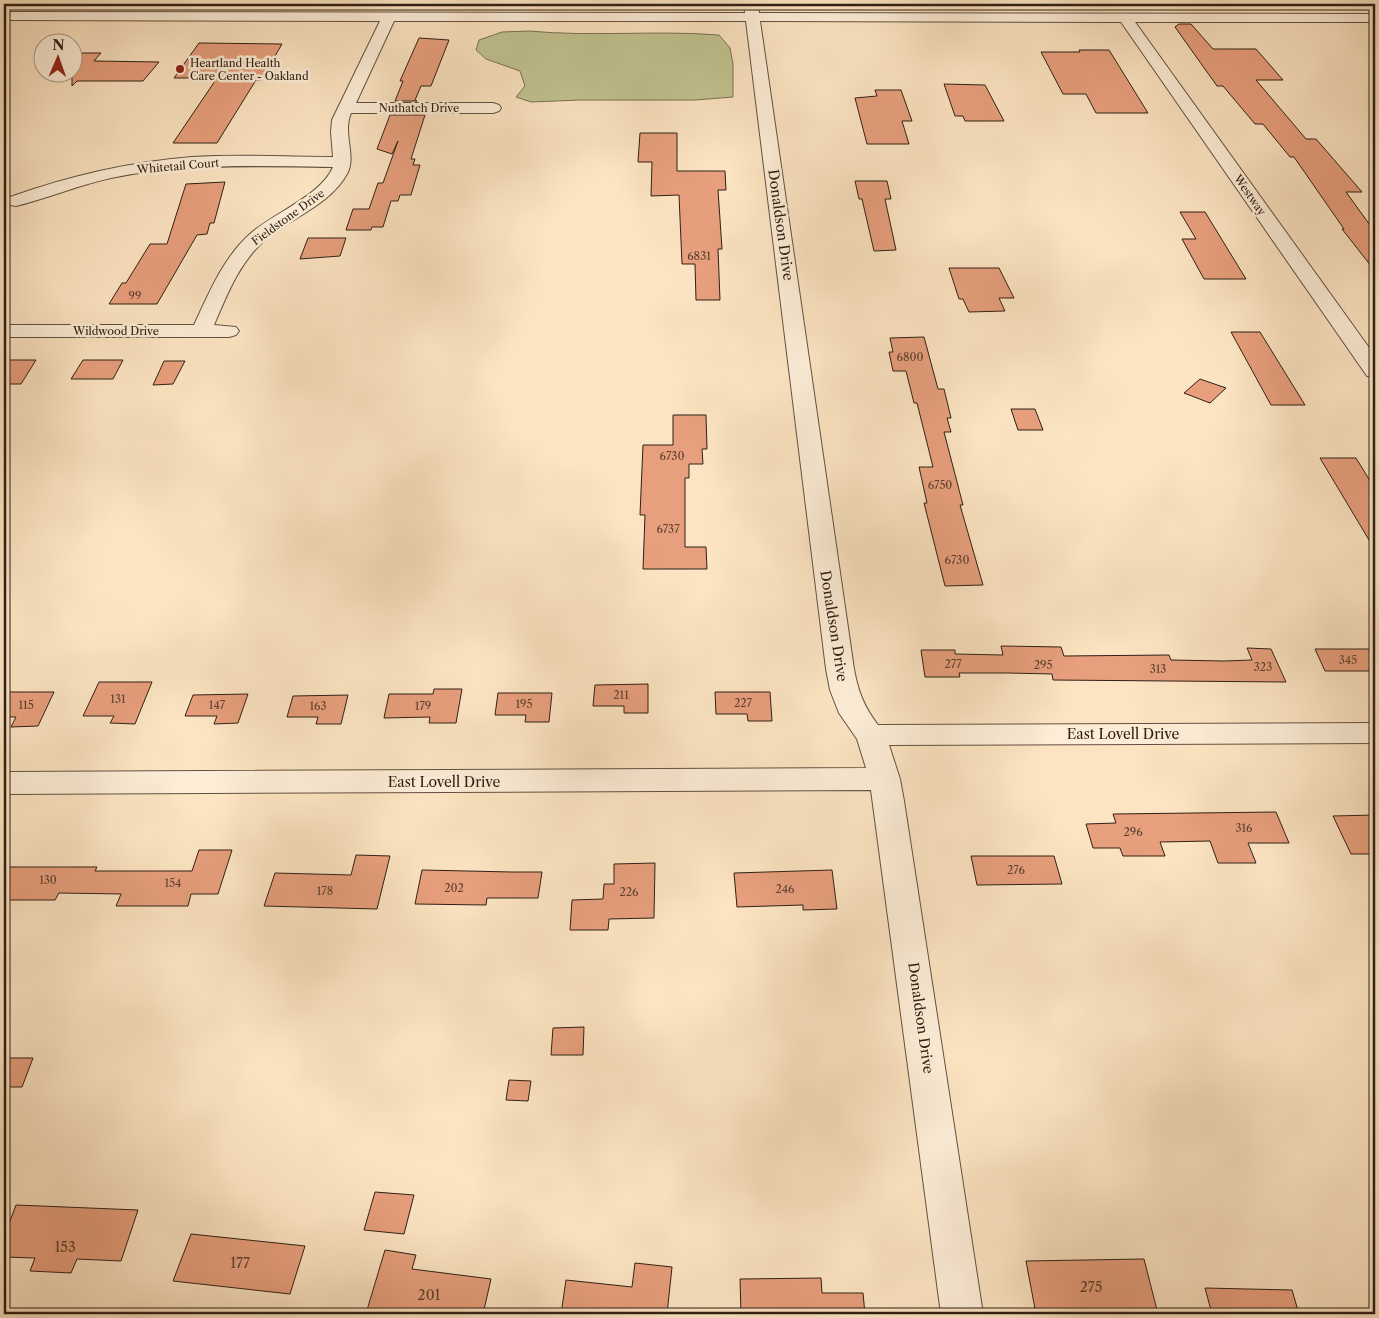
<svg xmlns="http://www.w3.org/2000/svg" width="1379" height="1318" font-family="'Libre Caslon Text',serif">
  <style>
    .green { fill: #c2c391; stroke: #787253 }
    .building { fill: #e89f7d; stroke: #2e2015 }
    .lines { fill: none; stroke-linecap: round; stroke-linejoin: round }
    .minor-casing { stroke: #625140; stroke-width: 2 }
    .minor { fill: #fdedd7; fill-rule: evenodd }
    .poi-dot { fill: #8f2418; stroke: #fdedd7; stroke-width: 2 }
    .labels { text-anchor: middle; stroke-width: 5; stroke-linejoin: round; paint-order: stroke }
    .far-poi-label { font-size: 11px; fill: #2e2015; stroke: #fdedd7; text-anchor: start }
    .far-street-label { font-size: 11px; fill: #2e2015; stroke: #fdedd7 }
    .number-label { font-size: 11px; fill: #5c402f }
    .street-label { font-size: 14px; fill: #2e2015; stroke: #fdedd7 }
    .near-number-label { font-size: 14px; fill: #5c402f }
  </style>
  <rect width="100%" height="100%" fill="#fce4c2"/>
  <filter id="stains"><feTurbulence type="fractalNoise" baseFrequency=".004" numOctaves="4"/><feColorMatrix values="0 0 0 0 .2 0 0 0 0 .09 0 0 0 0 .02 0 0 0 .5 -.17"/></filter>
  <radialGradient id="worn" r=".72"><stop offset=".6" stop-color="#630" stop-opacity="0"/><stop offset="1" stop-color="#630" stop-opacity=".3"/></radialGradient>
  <path class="green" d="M529 31C592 37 655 30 719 35L730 48 733 64V97L695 100H580L531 102 516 97 525 86 520 71 486 59 476 50 479 40 502 32Z"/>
  <path class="building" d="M1179 24H1191L1213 49H1256L1283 80H1256L1306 139H1316L1362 192H1346L1375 232V271L1342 229H1344L1294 157H1290L1263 124H1255L1223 86H1217L1175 27Z
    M419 38 449 40 431 86H421L415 100 417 101H395L403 81H400Z
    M199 43 282 44 261 80H256L217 143H173L217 78H174Z
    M1079 50H1109L1148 113H1096L1086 94H1063L1041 52H1080Z
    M72 53H101L94 61 159 62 143 81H77L72 86Z
    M944 84 985 85 1004 121H965L963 116H955Z
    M875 90H901L912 121H902L909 144H867L855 98 877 96Z
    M390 115H425L411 159H415L413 165H420L411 195H400L398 201H391L383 227H372L371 230H346L353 209H369L378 183H383L398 141 392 154 377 149Z
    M640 133H677V171H725L726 190H718L722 249H718L720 300H696L695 264H682L679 195 651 196 652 162H638Z
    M855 181H887L891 199H885L896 250 874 251 862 199H859Z
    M225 182 214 223H210L207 234 197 235 157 304H109L122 283H126L150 244H167L186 184Z
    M1180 212H1205L1246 279H1204L1182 239H1196Z
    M308 238H346L340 256 300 259Z
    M949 268H999L1014 298H999L1005 311 969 312 963 299H959Z
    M1231 332H1260L1305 405H1271Z
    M924 337 938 389H944L951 418H947L951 432H944L963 505H960L983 585 945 586 924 503H927L919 467H933L917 403H914L906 371H893L889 352H893L890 338Z
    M4 360H36L21 384H4Z
    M83 360H123L113 379H71Z
    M164 361H185L173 384 153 385Z
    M1200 379 1226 388 1210 403 1184 393Z
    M1011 409H1035L1043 430H1018Z
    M673 415H706L707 449H702L703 464H689V478H685V547H706L707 569H643L645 515H640L643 445H673Z
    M1320 458H1356L1375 489V550Z
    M1001 646 1061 647 1064 656 1169 655 1171 660 1224 661 1252 660 1247 648 1271 649 1286 682 1053 680 1052 674 1008 673H959L960 677H925L921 650H955V654L1003 655Z
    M1315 649H1375V671H1325Z
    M99 682H152L135 724 110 723 114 716H83Z
    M648 684V713H624V706H593L595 685Z
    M434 689H462L456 723H429L430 717 384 718 389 694H433Z
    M4 692H54L38 726 11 727 16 717H4Z
    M715 692H770L772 721H748L747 714H716Z
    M498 693H552L549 722H525L526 715H495Z
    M248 694 238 723 214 724 217 716H185L193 695Z
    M348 695 341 724H316L318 717H287L293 696Z
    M1276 812 1289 843H1248L1256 863H1218L1210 841 1160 842 1165 856H1123L1120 848H1093L1086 824 1116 823 1113 814Z
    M1375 815V854H1351L1333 816Z
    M199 850H232L218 894H191L188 906H116L121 894 59 893 55 900H4V867H97L95 871H192Z
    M356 855 390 856 377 909 264 906 275 873 351 875Z
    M971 856H1054L1062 884 977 885Z
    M655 863 654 918 609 919 608 930H570L572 900 603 899 604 884H614V864Z
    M422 870 512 872H542L538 898H487L486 905 415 904Z
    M832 870 837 909 803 910V905L737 907 734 873Z
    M584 1027 583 1055H551L553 1028Z
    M4 1058H33L22 1087H4Z
    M509 1080 531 1081 528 1101 506 1100Z
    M375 1192 414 1195 404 1234 364 1230Z
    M16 1205 138 1210 121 1261 77 1259 71 1273 30 1271 35 1258 4 1257V1237Z
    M191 1234 305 1246 290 1294 173 1281Z
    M385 1250 416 1255 412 1269 491 1279 483 1314H397L367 1310Z
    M1144 1259 1158 1314H1036L1026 1261Z
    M635 1263 672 1267 667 1314H561L566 1280 632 1287Z
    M821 1278 822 1293H863L865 1314H741L740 1279Z
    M1205 1288 1292 1290 1299 1314H1212Z"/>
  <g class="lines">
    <defs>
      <path id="minor" d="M744 4H758L759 13 1375 14V22H1135L1375 356V377L1367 376 1121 22 760 21 854 669C858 691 864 707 878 725L1375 723V743L889 745 900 779 904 801 983 1314H941L871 790 4 794V772L866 768 857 739 839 713 830 690 826 669 746 21H394L356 103H493L499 105 501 108 499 111 493 113H351C342 134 357 156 347 174 330 205 290 218 264 241 239 263 227 295 214 325L236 327 239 331 236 335 229 337H4V325H194C209 293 223 258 250 234 273 213 321 196 333 167 259 166 185 163 111 178 79 185 48 198 16 206L10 205 7 201 10 197C69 176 129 162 192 157 239 154 286 157 333 157L331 132 332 120 380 21 4 20V12L745 13Z"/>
    </defs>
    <use href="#minor" class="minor-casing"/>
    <use href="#minor" class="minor"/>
  </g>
  <circle class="poi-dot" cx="180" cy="69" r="5"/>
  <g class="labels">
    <g class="far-poi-label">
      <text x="190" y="67">Heartland Health<tspan x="190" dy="13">Care Center - Oakland</tspan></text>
    </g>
    <g class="far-street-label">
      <text x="419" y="112">Nuthatch Drive</text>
      <text transform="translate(178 166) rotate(-5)" y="4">Whitetail Court</text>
      <text transform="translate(1250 195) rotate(55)" y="4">Westway</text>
      <text transform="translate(288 217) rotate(-36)" y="4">Fieldstone Drive</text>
      <text x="116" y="335">Wildwood Drive</text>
    </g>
    <g class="number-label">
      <text x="699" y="260">6831</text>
      <text x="135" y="300">99</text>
      <text x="910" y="361">6800</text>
      <text x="672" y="460">6730</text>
      <text x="940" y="489">6750</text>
      <text x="668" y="533">6737</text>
      <text x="957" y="564">6730</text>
      <text x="1348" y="664">345</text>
      <text x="953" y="668">277</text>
      <text x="1043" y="669">295</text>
      <text x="1263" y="671">323</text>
      <text x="1158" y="673">313</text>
      <text x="621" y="699">211</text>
      <text x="118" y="703">131</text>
      <text x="743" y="707">227</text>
      <text x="524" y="708">195</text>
      <text x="26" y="709">115</text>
      <text x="217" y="709">147</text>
      <text x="318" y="710">163</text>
      <text x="423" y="710">179</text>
      <text x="1244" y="832">316</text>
      <text x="1133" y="836">296</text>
      <text x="1016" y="874">276</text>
      <text x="48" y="884">130</text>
      <text x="173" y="887">154</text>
      <text x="454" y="892">202</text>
      <text x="785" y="893">246</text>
      <text x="325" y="895">178</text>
      <text x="629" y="896">226</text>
    </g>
    <g class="street-label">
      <text transform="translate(781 225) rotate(82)" y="5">Donaldson Drive</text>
      <text transform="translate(834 626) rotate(81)" y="5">Donaldson Drive</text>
      <text x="1123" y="739">East Lovell Drive</text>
      <text x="444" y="787">East Lovell Drive</text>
      <text transform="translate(921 1018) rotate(82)" y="5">Donaldson Drive</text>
    </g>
    <g class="near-number-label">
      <text x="65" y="1252">153</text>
      <text x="240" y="1268">177</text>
      <text x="1091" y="1292">275</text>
      <text x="429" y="1300">201</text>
    </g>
  </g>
  <rect width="1379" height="1318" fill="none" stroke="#fce4c2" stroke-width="20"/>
  <rect x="5" y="5" width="1369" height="1308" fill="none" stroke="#2e2015" stroke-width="2.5"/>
  <rect x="10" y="10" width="1359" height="1298" fill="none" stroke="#2e2015"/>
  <g transform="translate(58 58) rotate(2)"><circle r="24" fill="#fdedd7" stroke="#aa9b89"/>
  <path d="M0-4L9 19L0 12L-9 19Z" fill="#8f2418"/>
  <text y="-8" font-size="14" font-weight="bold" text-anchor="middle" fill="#2e2015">N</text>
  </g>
  <rect width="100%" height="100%" filter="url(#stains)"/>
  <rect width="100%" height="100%" fill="url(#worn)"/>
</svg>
